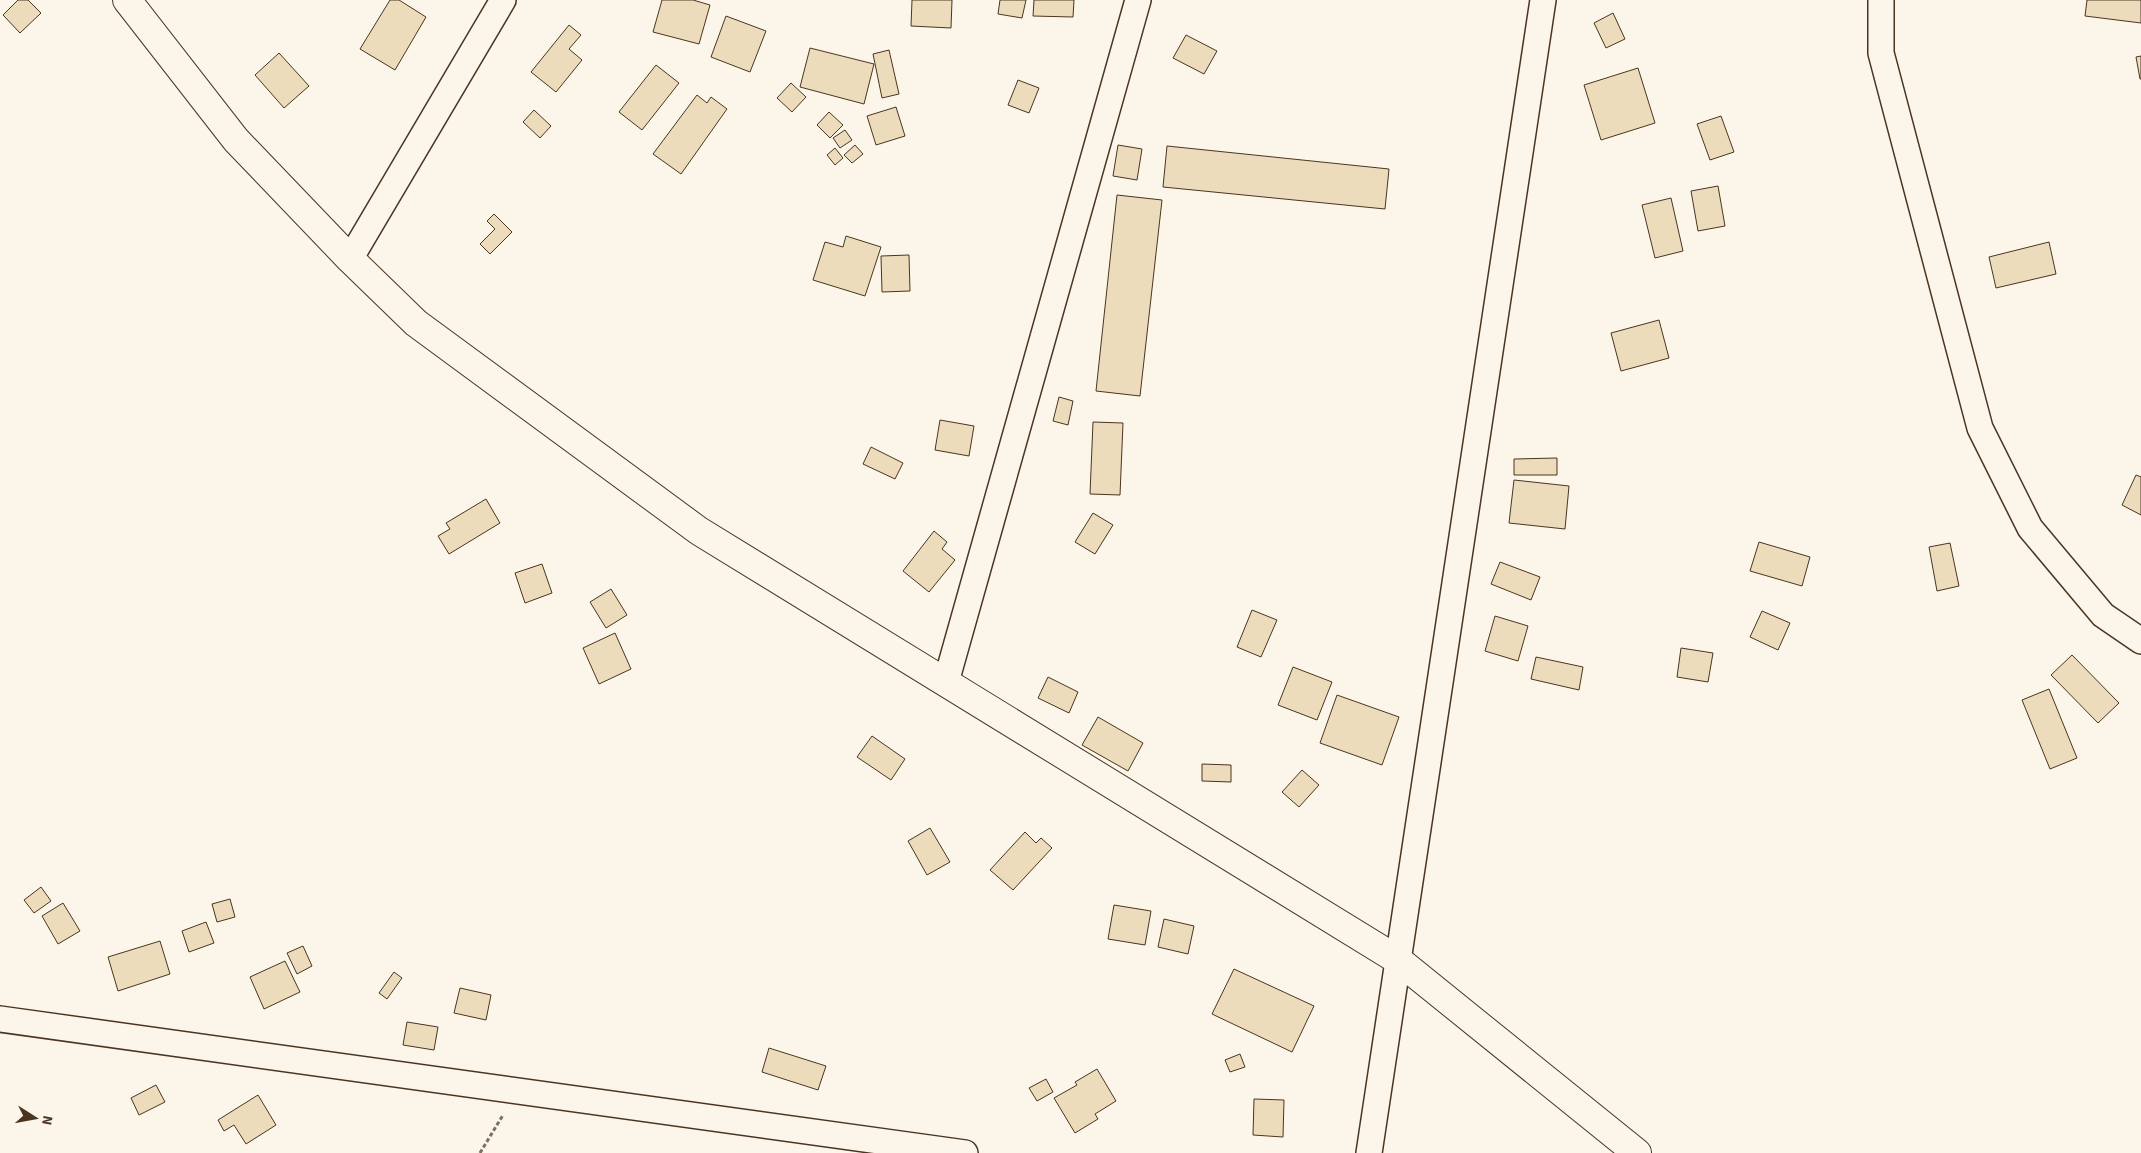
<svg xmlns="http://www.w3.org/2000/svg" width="2141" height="1153" font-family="'Source Sans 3',sans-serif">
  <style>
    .building { fill: #ecdcbc; stroke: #4a3520 }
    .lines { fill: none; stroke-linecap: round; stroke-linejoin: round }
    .minor-casing { stroke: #4a3520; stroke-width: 28 }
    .trunk-casing { stroke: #4a3520; stroke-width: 30 }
    .path { stroke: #7f6f5c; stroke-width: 3; stroke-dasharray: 4 2.5; stroke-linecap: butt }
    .minor { stroke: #fbf6e9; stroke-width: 25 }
    .trunk { stroke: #fbf6e9; stroke-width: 28 }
  </style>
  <rect width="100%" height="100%" fill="#fbf6e9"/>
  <path class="building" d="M18 0H28L41 13 20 33 3 15Z
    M390 0H399L426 17 395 70 360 49Z
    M662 0H693L710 5 699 44 653 32Z
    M912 0H952L951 28 911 26Z
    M1000 0H1026L1022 18 998 14Z
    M1034 0H1074L1073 17 1033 16Z
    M2087 0H2141V23L2085 16Z
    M1613 13 1625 39 1606 48 1594 23Z
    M726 16 766 31 750 72 711 57Z
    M569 25 581 35 569 49 582 60 556 92 531 72Z
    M1186 35 1217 51 1204 74 1173 58Z
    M810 48 874 64 864 104 800 87Z
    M889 50 899 94 882 98 873 54Z
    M279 53 309 86 284 108 255 75Z
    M2141 56V79H2140L2136 57Z
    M656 65 679 83 642 130 619 112Z
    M1638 68 1655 123 1601 140 1584 85Z
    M1018 80 1039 88 1029 113 1008 105Z
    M791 83 806 97 792 112 777 98Z
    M697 95 707 103 711 97 727 109 681 174 653 154Z
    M896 107 905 136 876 145 867 116Z
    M534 110 551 126 540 138 523 122Z
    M829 112 843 125 830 138 817 125Z
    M1721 116 1734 152 1710 160 1697 124Z
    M845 130 852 140 840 148 833 138Z
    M855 145 863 154 852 163 844 155Z
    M1118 145 1142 149 1137 180 1113 176Z
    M1167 146 1389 169 1385 209 1163 187Z
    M835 148 843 158 835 165 827 155Z
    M1718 186 1725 226 1698 231 1691 191Z
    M1117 195 1162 200 1140 396 1096 391Z
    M1671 198 1683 251 1655 258 1642 205Z
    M494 214 512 232 490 254 480 244 495 229 487 221Z
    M846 236 881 247 865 296 813 280 825 242 843 247Z
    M2049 242 2056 274 1996 288 1989 257Z
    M909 255 910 291 882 292 881 256Z
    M1659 320 1669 358 1621 371 1611 333Z
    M1059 397 1073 401 1068 425 1053 421Z
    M940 420 974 426 969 456 935 450Z
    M1093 422 1123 423 1120 495 1090 494Z
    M871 447 903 463 895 479 863 464Z
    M1557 458V475H1514V459Z
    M2136 475 2141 477V515L2122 505Z
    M1514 480 1569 486 1565 529 1509 523Z
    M486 499 500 523 449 554 438 536 450 529 446 523Z
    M1093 513 1113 525 1095 554 1075 542Z
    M934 531 947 542 942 549 955 560 929 592 903 571Z
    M1759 542 1810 557 1802 586 1750 571Z
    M1950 543 1959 586 1937 591 1929 547Z
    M1500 562 1540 577 1531 600 1491 584Z
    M542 564 552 593 525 603 515 573Z
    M611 589 627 615 606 628 590 602Z
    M1252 610 1277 620 1261 657 1237 647Z
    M1762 611 1790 623 1778 650 1750 637Z
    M1495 616 1528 626 1518 661 1485 651Z
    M615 633 631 669 599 684 583 648Z
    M1681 648 1713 653 1708 682 1677 677Z
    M2072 655 2119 703 2098 723 2051 675Z
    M1536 657 1583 667 1579 690 1531 679Z
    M1293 667 1332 682 1317 720 1278 705Z
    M1048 677 1078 692 1069 713 1038 698Z
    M2049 689 2077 758 2050 769 2022 700Z
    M1337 695 1399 717 1382 765 1320 743Z
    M1098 717 1143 743 1128 771 1082 745Z
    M872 736 905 759 891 780 857 757Z
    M1202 764 1231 765V782L1202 781Z
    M1302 770 1319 785 1299 807 1282 792Z
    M930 828 950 862 927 875 908 841Z
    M1025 832 1036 843 1041 838 1052 848 1013 890 990 870Z
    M41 887 51 901 34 913 24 900Z
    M230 899 235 917 217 922 212 904Z
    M63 903 80 931 58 944 42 916Z
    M1114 905 1151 911 1145 945 1108 939Z
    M1164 919 1194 926 1188 954 1158 947Z
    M206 922 214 943 189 952 182 931Z
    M160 941 170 974 118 991 108 957Z
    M303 946 312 966 297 974 287 953Z
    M285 961 300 992 264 1009 250 977Z
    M1234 969 1314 1006 1292 1052 1212 1014Z
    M394 972 402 978 387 999 379 993Z
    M460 988 491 995 486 1020 454 1013Z
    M407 1022 438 1027 434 1050 403 1045Z
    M769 1048 826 1066 818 1090 762 1072Z
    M1240 1054 1245 1067 1230 1072 1225 1060Z
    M1097 1069 1116 1101 1095 1114 1098 1119 1075 1133 1054 1098 1077 1085 1075 1082Z
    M1046 1079 1053 1092 1037 1101 1029 1088Z
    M156 1085 165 1102 139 1115 131 1098Z
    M258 1095 276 1125 246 1144 234 1125 224 1131 218 1120Z
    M1254 1099 1284 1100 1283 1137 1253 1135Z"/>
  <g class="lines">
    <defs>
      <path id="minor" d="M1881 0V53L1980 428 2030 528 2103 615 2141 641
        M350 259 503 0
        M946 682 1138 0
        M0 1019 965 1153
        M1369 1153 1543 0"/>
      <path id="trunk" d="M127 0 236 140 350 259 416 323 699 531 1398 960 1637 1153"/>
    </defs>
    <use href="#minor" class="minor-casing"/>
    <use href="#trunk" class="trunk-casing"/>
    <path class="path" d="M480 1153 503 1115"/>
    <use href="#minor" class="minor"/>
    <use href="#trunk" class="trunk"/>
  </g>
  <g transform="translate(35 1118) rotate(101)" stroke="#fbf6e9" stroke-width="4" paint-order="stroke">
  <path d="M0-4L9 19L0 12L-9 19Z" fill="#4a3520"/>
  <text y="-8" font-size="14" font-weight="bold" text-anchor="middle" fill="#4a3520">N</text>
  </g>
</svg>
